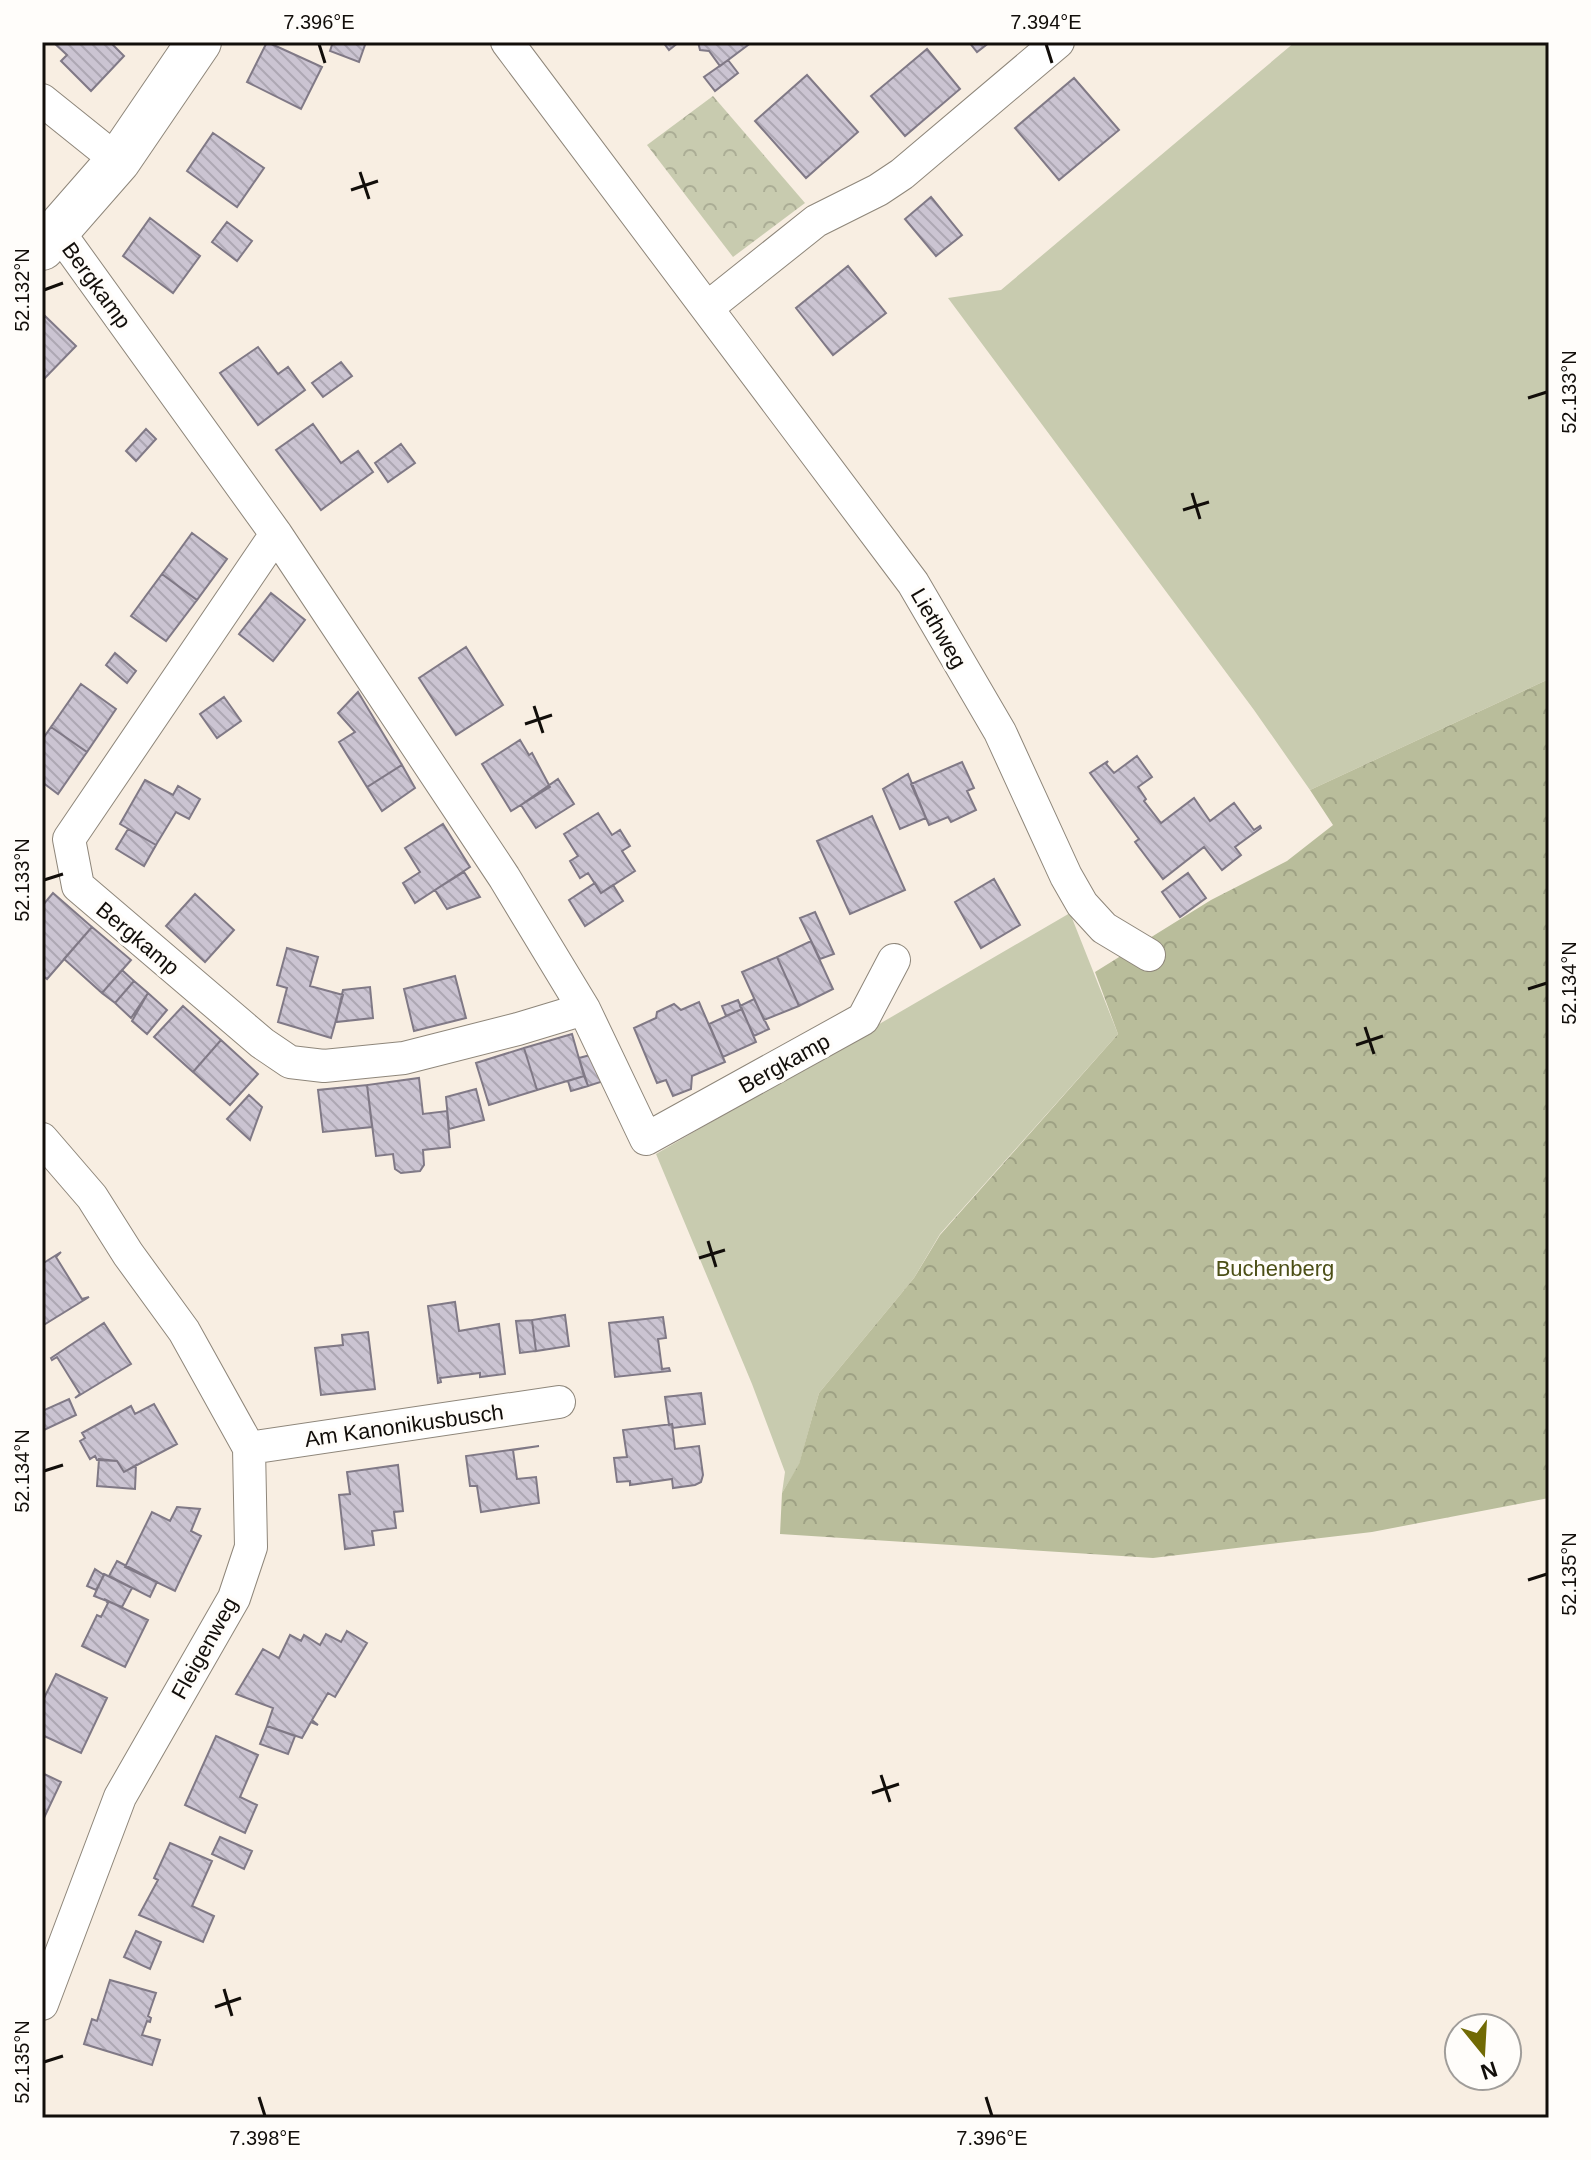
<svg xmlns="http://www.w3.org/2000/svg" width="1591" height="2160" font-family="Helvetica,sans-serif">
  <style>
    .grass { fill: #c8cbaf }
    .forest { fill: url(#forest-crowns) }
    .park { fill: url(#park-crowns) }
    .building { fill: url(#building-back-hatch); stroke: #807986; stroke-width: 2 }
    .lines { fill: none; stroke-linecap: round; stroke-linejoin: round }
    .street-casing { stroke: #8e867a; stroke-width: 34 }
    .secondary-casing { stroke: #8e867a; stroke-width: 46 }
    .street { stroke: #fff; stroke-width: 32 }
    .secondary { stroke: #fff; stroke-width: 44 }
    .ticks { fill: none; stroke: #120e0a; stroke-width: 3 }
    .labels { text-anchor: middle; stroke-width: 7; stroke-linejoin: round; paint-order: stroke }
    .street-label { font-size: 22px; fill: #120e0a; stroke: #fffdfa }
    .park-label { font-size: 22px; fill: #4b4e15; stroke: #fffdfa }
    .neatline { fill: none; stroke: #120e0a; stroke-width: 3 }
    .ticks-label { font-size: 20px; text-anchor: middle; fill: #120e0a }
  </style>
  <defs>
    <pattern id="forest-crowns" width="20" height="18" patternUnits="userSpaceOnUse" patternTransform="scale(2)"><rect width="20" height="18" fill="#b9bd9b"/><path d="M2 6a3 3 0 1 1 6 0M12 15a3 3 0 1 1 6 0" fill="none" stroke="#9ea184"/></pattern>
    <pattern id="park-crowns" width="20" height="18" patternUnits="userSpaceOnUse" patternTransform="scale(2)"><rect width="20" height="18" fill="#c8cbaf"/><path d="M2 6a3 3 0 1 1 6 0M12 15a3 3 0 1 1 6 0" fill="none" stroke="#abad95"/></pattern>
    <pattern id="building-back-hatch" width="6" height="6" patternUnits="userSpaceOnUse" patternTransform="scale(2)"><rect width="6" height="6" fill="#cbc4d2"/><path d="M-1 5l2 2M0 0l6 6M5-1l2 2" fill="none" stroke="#ada7b3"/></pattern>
  </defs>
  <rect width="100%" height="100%" fill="#f8eee2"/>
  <path class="grass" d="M1295 42H1549V679L1310 790 1254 710 948 298 1001 290Z
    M1070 913 1118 1034 940 1234 914 1278 819 1393 799 1465 782 1493 785 1472 752 1384 656 1154Z"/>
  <path class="forest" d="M1549 679V1498L1372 1532 1153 1558 780 1534 782 1493 799 1464 819 1393 914 1278 940 1235 1118 1034 1095 972 1211 900 1287 861 1333 825 1310 790Z"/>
  <path class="park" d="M713 96 805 203 733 257 647 145Z"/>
  <path class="building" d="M53 42H110L124 56 91 91 61 61 67 55Z
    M267 42 322 67 301 109 247 82Z
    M333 42H366L359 62 330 51Z
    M663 42H679L669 50Z
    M698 42H752L720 66 709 51 700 50Z
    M969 42H990L977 52Z
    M927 49 960 89 905 136 871 96Z
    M728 60 738 73 715 91 704 77Z
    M807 75 858 132 806 178 755 121Z
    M1074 78 1119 130 1059 180 1015 128Z
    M213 133 264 168 237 207 187 171Z
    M931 197 962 235 936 256 905 219Z
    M150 218 200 256 173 293 123 256Z
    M227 222 252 241 237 261 212 242Z
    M848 266 886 313 833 355 796 308Z
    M45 316 76 346 42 381V320Z
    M258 347 278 374 288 367 305 390 258 425 220 373Z
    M341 362 352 376 323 397 312 383Z
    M313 424 341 463 358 451 373 472 321 510 276 450Z
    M146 429 156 439 136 461 126 451Z
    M401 444 415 463 388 482 375 463Z
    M192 533 227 559 197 600 162 574Z
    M162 574 197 600 166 641 131 616Z
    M271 593 305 620 273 661 239 634Z
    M466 647 503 705 456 735 419 678Z
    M115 653 136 671 127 683 106 665Z
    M81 684 116 709 87 752 51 727Z
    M358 692 402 765 367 787 339 742 355 732 338 713Z
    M224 697 241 721 217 738 200 714Z
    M51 727 87 752 58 794 42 782V740Z
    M520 740 529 755 532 753 550 787 511 811 482 764Z
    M1137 756 1152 777 1138 787 1146 799 1144 801 1161 823 1194 798 1210 821 1234 803 1254 830 1260 826 1261 828 1235 847 1241 855 1222 870 1204 847 1163 879 1135 842 1139 839 1090 773 1108 761 1106 764 1114 773Z
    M962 762 974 788 967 791 976 810 951 822 948 817 929 825 911 784Z
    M402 765 415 788 382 811 367 787Z
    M908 774 926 818 900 829 883 789Z
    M558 779 574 804 536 828 521 805Z
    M145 780 173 795 178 786 200 799 189 819 176 812 156 845 120 824Z
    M598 813 612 835 620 830 630 846 622 851 635 871 601 893 588 873 580 878 570 861 578 856 564 834Z
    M872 816 905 890 850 914 817 841Z
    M443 824 470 867 415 903 403 883 420 872 405 848Z
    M128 829 156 845 144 866 116 849Z
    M464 872 480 897 447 909 435 890Z
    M1188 873 1206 898 1180 917 1162 892Z
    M994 879 1020 925 981 948 955 902Z
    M595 883 601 893 613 885 623 901 585 926 569 900Z
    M53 893 92 927 47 979 42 975V906Z
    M195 894 234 930 205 962 166 926Z
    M815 912 834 954 820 959 800 918Z
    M92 927 131 960 102 993 64 959Z
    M811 941 833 989 799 1006 777 957Z
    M287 948 318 957 310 986 343 995 331 1038 278 1022 287 988 277 985Z
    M777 957 799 1006 764 1020 742 972Z
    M122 970 134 981 115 1003 102 993Z
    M455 976 466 1018 414 1031 404 989Z
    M134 981 148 993 131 1018 115 1003Z
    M370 987 373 1018 336 1022 343 990Z
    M148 993 167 1010 147 1034 132 1021Z
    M754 999 769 1029 754 1036 740 1006Z
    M738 1000 742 1009 726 1016 722 1006Z
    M699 1002 725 1062 692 1076 691 1089 673 1096 666 1080 657 1083 634 1028 656 1018 657 1012 674 1004 681 1010Z
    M183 1006 221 1040 193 1072 154 1037Z
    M742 1009 756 1042 723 1057 709 1024Z
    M572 1034 584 1076 537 1090 524 1048Z
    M221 1040 258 1074 230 1105 193 1072Z
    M524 1048 537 1090 489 1105 476 1063Z
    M594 1054 607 1080 588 1086 579 1058Z
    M584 1076 588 1086 571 1091 568 1081Z
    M419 1078 423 1114 447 1111 450 1147 423 1150 424 1165 420 1171 401 1173 395 1169 393 1154 376 1156 367 1085Z
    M367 1085 372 1127 323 1132 318 1090Z
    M476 1089 484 1120 449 1129 446 1097Z
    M249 1095 262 1107 250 1140 227 1119Z
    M61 1252 56 1257 82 1299 89 1297 42 1326V1264Z
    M455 1302 459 1331 499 1324 505 1374 480 1377V1373L440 1378 441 1382 438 1383 428 1306Z
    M565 1315 569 1346 536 1351 532 1320Z
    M663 1317 666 1338 658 1339 662 1369 669 1368 670 1371 615 1377 609 1323Z
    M532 1320 536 1351 520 1353 516 1321Z
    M104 1323 131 1364 75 1398 80 1394 57 1357 52 1360 51 1358Z
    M368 1332 375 1389 321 1395 315 1348 343 1345 342 1335Z
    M701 1393 705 1424 673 1428 672 1424 669 1425 665 1397Z
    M69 1399 76 1415 44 1430 42 1411Z
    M154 1404 177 1444 124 1472 117 1461 97 1460 95 1456 90 1459 80 1441 85 1438 82 1433 131 1406 135 1414Z
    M672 1424 675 1449 699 1446 703 1475 701 1482 695 1485 673 1488 672 1479 630 1485V1481L617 1482 614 1458 627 1457 623 1430Z
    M539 1446 513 1450 517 1479 536 1477 539 1503 481 1512 477 1486H470L466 1456Z
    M99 1459 117 1461 124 1472 136 1465 135 1489 97 1486Z
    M398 1465 403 1511 394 1512 396 1528 372 1531 374 1545 345 1549 339 1495 350 1494 347 1472Z
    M177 1507 200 1509 191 1531 201 1536 175 1591 125 1567 152 1512 170 1521Z
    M117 1561 157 1582 150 1597 109 1576Z
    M95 1569 104 1575 96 1590 87 1586Z
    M104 1574 132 1588 122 1607 94 1596Z
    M104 1599 148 1620 125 1667 82 1646 97 1615 101 1617 108 1603Z
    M347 1631 367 1643 335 1697 328 1693 312 1720 318 1725 311 1722 302 1738 267 1726 273 1708 236 1694 263 1649 279 1658 290 1635 301 1641 304 1635 320 1645 326 1634 341 1642Z
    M56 1674 107 1698 81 1753 42 1735V1702Z
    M267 1726 295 1736 288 1754 260 1744Z
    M216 1736 258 1755 240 1797 257 1805 245 1833 185 1805Z
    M42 1773 61 1782 42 1822Z
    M220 1837 252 1851 244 1869 212 1854Z
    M170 1843 212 1861 192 1906 214 1916 203 1942 139 1915 158 1880 154 1878Z
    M136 1931 161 1942 150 1969 124 1957Z
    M110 1980 156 1993 148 2016 151 2018 150 2022 147 2021 142 2035 160 2040 152 2065 84 2044 92 2019 97 2021Z"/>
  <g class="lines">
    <defs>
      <path id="street" d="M507 42 913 583 1000 732 1066 876 1082 904 1104 928 1149 955
        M42 100 118 161
        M58 231 276 534 504 877 584 1009 646 1139 863 1019 894 960
        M707 308 816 221 878 190 902 174 1058 42
        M276 534 69 839 78 886 262 1043 290 1062 324 1066 404 1058 518 1029 584 1009
        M42 1139 92 1197 128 1254 184 1331 249 1448 251 1547 234 1598 120 1797 42 2004
        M249 1448 559 1402"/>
      <path id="secondary" d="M42 248 118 161 199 42"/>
    </defs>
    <use href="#street" class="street-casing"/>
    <use href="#secondary" class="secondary-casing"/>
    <use href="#street" class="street"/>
    <use href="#secondary" class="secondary"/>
  </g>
  <path class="ticks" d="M319 44 325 63M1046 44 1052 63M360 172 369 199M351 190 378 181M44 290 63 283M1528 398 1547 392M1192 493 1200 519M1183 510 1209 502M534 706 543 733M525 724 552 715M44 880 63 874M1528 989 1547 983M1365 1027 1374 1054M1356 1045 1383 1036M708 1241 716 1267M699 1258 725 1250M44 1471 63 1465M1528 1580 1547 1574M881 1775 890 1802M872 1793 899 1784M224 1989 232 2016M215 2007 241 1998M44 2062 63 2056M259 2097 265 2116M986 2097 992 2116"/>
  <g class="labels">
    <g class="street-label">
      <text transform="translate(97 285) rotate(54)" y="8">Bergkamp</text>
      <text transform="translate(939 628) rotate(60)" y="8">Liethweg</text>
      <text transform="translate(138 938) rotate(40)" y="8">Bergkamp</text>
      <text transform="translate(784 1063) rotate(-29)" y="8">Bergkamp</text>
      <text transform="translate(404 1425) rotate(-8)" y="8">Am Kanonikusbusch</text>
      <text transform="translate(204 1648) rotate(-61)" y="8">Fleigenweg</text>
    </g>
    <g class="park-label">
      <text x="1275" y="1276">Buchenberg</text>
    </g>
  </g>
  <rect width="1591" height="2160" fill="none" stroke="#fffdfa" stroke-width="88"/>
  <g transform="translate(1483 2052) rotate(162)"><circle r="38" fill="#fffdfa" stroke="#a09d9a" stroke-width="2"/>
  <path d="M0-6L14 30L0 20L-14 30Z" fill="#716a04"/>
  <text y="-12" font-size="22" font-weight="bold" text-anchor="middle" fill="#120e0a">N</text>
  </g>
  <rect x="44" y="44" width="1503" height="2072" class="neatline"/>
  <g class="ticks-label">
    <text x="319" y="29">7.396°E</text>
    <text x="1046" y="29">7.394°E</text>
    <text transform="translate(22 290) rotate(-90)" y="7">52.132°N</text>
    <text transform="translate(1569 392) rotate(-90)" y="7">52.133°N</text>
    <text transform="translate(22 880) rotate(-90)" y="7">52.133°N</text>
    <text transform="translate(1569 983) rotate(-90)" y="7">52.134°N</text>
    <text transform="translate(22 1471) rotate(-90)" y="7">52.134°N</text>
    <text transform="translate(1569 1574) rotate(-90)" y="7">52.135°N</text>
    <text transform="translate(22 2062) rotate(-90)" y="7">52.135°N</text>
    <text x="265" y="2145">7.398°E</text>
    <text x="992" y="2145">7.396°E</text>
  </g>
</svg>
